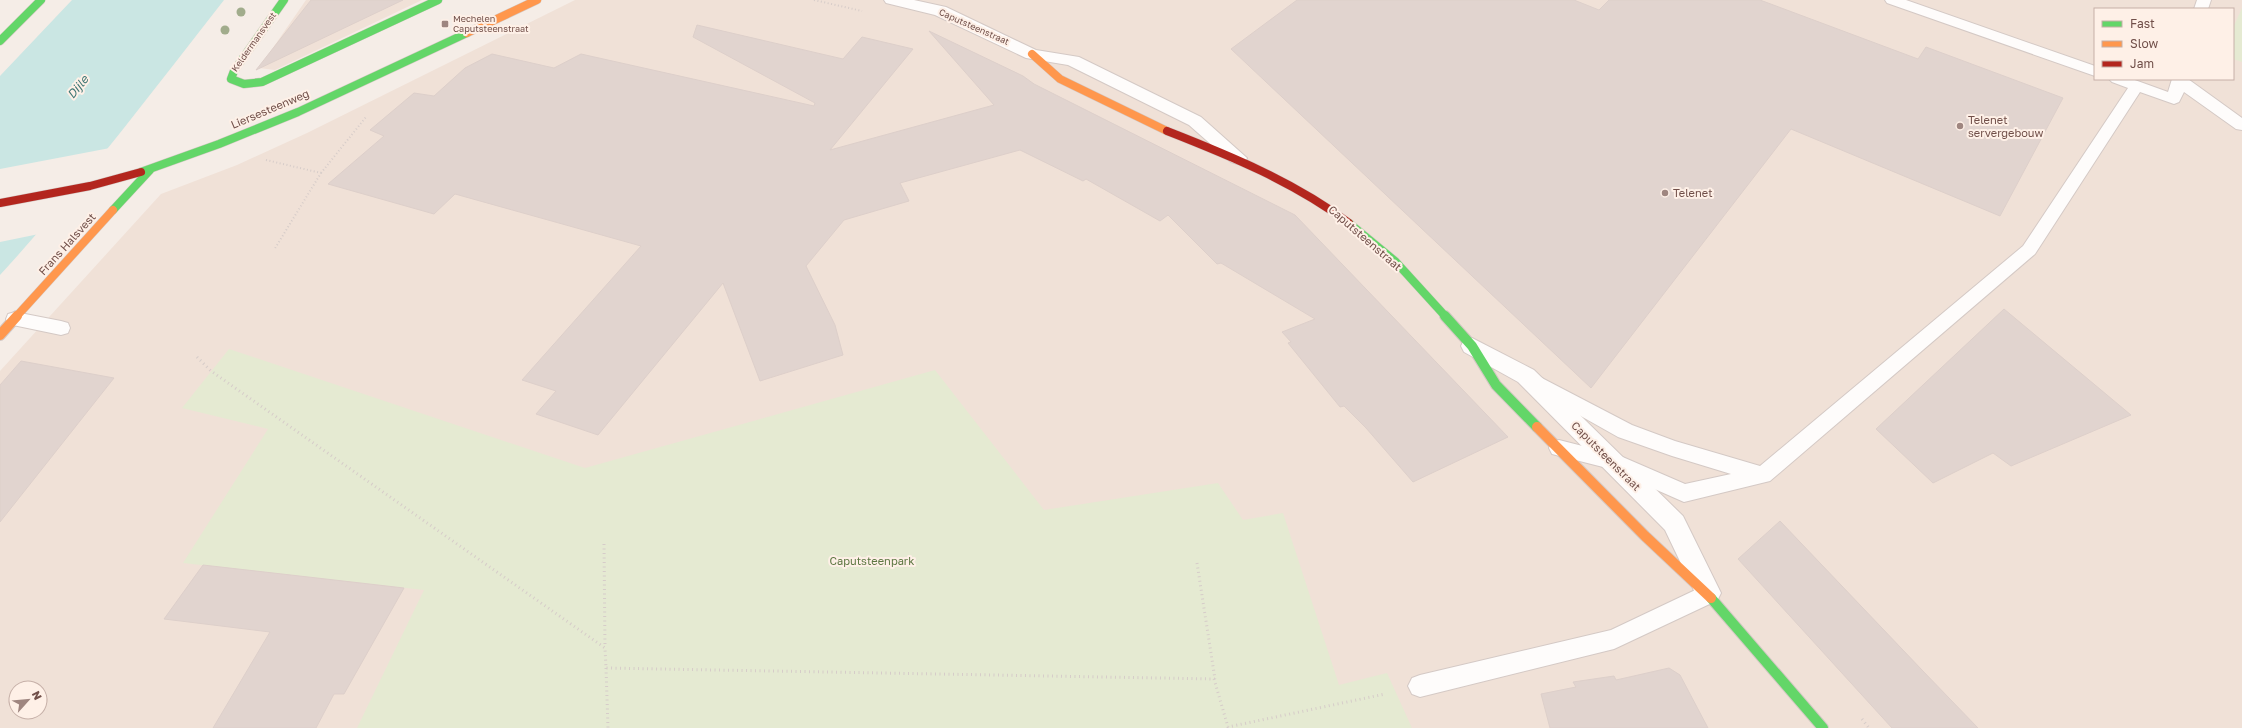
<svg xmlns="http://www.w3.org/2000/svg" width="2242" height="728" font-family="'Golos Text',sans-serif">
  <style>
    .residential { fill: #f0e1d7; fill-rule: evenodd }
    .green { fill: #e5ead2 }
    .water { fill: #cae6e3 }
    .pier { fill: #f5ede7 }
    .building { fill: #e1d4cf; stroke: #ddcfca }
    .lines { fill: none; stroke-linecap: round; stroke-linejoin: round }
    .lane-casing { stroke: #d4c9c5; stroke-width: 2 }
    .street-casing { stroke: #d4c9c5; stroke-width: 2 }
    .fast-far1-casing { stroke: #d4c8c4; stroke-width: 9 }
    .fast-casing { stroke: #d4c8c4; stroke-width: 12 }
    .slow-far1-casing { stroke: #d4c8c4; stroke-width: 9 }
    .slow-casing { stroke: #d4c8c4; stroke-width: 12 }
    .jam-casing { stroke: #d4c8c4; stroke-width: 9 }
    .path-far1 { stroke: #d6ccc9; stroke-width: 2; stroke-dasharray: 1 2.5; stroke-linecap: butt }
    .path { stroke: #d6ccc9; stroke-width: 3; stroke-dasharray: 1 3.5; stroke-linecap: butt }
    .lane { fill: #fefcfb; fill-rule: evenodd }
    .street { fill: #fefcfb; fill-rule: evenodd }
    .fast-far1 { stroke: #63d668; stroke-width: 8 }
    .fast { stroke: #63d668; stroke-width: 10 }
    .slow-far1 { stroke: #ff974d; stroke-width: 8 }
    .slow { stroke: #ff974d; stroke-width: 10 }
    .jam { stroke: #b3261e; stroke-width: 8 }
    .tree { fill: #a1ac8c }
    .poi-dot { fill: #9f8680; stroke: #fef0e7; stroke-width: 1.5 }
    .labels { text-anchor: middle; stroke-width: 4; stroke-linejoin: round; paint-order: stroke }
    .far-poi-label { font-size: 9px; fill: #714f49; stroke: #fef0e7; text-anchor: start }
    .far-street-label { font-size: 9px; fill: #714f49; stroke: #fef0e7 }
    .street-label { font-size: 11px; fill: #714f49; stroke: #fef0e7 }
    .poi-label { font-size: 11px; fill: #714f49; stroke: #fef0e7; text-anchor: start }
    .park-label { font-size: 11px; fill: #5d7742; stroke: #fef0e7 }
    .water-label { font-size: 12px; font-style: italic; fill: #3e7674; stroke: #fef0e7 }
  </style>
  <rect width="100%" height="100%" fill="#f5ede7"/>
  <path class="residential" d="M306 0H422L275 70 259 68Z
    M575 0H2242V728H0V371L161 194 237 165 307 133ZM2095 9H2233V79H2095ZM16 688H40V712H16Z"/>
  <path class="green" d="M2242 8V62L2233 59V28Z
    M229 349 585 468 935 370 1044 510 1218 483 1243 520 1283 513 1339 685 1387 673 1412 728H357L424 590 183 563 268 429 182 408Z"/>
  <path class="water" d="M72 0H224C151 93 80 188 0 275V76Z"/>
  <path class="pier" d="M110 148 39 234 0 242V169Z"/>
  <path class="building" d="M311 0H403L256 70Z
    M1297 0H1574L1599 10 1609 0H1760L1918 59 1926 47 2063 98 2000 216 1791 129 1591 388 1231 49Z
    M697 25 843 59 862 37 913 49 830 150 994 105 929 31 1023 76 1034 84 1295 215 1508 437 1413 482 1366 428 1344 406 1340 407 1288 343 1291 342 1282 332 1315 319 1221 263 1217 264 1168 215 1160 221 1086 179 1083 181 1020 150 900 183 909 201 844 220 806 266 835 325 843 355 760 381 723 283 598 435 536 414 556 391 522 380 641 246 455 194 434 214 328 184 384 136 370 130 414 93 434 96 465 68 492 54 554 68 581 54 814 106 815 103 693 37Z
    M2004 309 2131 415 2011 466 1993 453 1933 483 1876 429Z
    M21 361 114 378 0 522V385Z
    M1780 521 1922 670 1978 728H1892L1738 559Z
    M203 565 317 578 404 588 344 694H334L316 728H213L270 632 164 619Z
    M1669 668 1680 675 1708 728H1550L1541 694 1576 687 1573 682 1614 676 1616 680Z"/>
  <g class="lines">
    <defs>
      <path id="lane" d="M1885 0H1906L2095 66V76L1887 3Z
        M2197 0H2211L2208 9H2194Z
        M2109 79H2132L2168 92 2172 79H2188L2242 118V130L2236 129 2184 92 2179 102 2174 104 2140 92 2035 254 1770 481 1684 502 1607 468 1552 454 1549 448 1552 442 1559 440 1618 455 1685 484 1731 474 1672 456 1618 437 1531 388 1528 383 1531 378 1538 376 1632 425 1675 441 1760 466 2023 246 2128 88 2112 82Z
        M15 312 61 321 68 323 70 328 68 333 61 335 8 324 6 319 8 314Z
        M1708 584 1716 587 1719 594 1716 601 1614 649 1420 697 1412 694 1408 686 1412 678 1420 675 1611 630Z"/>
      <path id="street" d="M884 0H914L946 7 1036 50 1079 57 1201 117 1247 158 1245 162 1238 164 1231 162 1189 125 1068 65 1026 58 935 15 886 3Z
        M1472 338 1534 370 1683 516 1721 593 1717 601 1708 604 1699 601 1665 530 1518 382 1464 352 1461 346 1464 340Z"/>
      <path id="fast-far1" d="M284 0 234 71 231 79 244 84 262 82 438 0
        M0 41 41 0
        M141 172 219 144 298 112 467 33
        M113 210 150 170
        M1349 223 1395 261 1446 317"/>
      <path id="fast" d="M1445 316 1472 346 1496 385 1537 427
        M1711 598 1823 728"/>
      <path id="slow-far1" d="M467 33 537 0
        M1032 54 1060 79 1167 131
        M16 317 113 210"/>
      <path id="slow" d="M0 335 17 316
        M1537 427 1645 536 1711 598"/>
      <path id="jam" d="M1167 131C1231 156 1294 182 1349 223
        M0 203 90 186 141 172"/>
    </defs>
    <use href="#lane" class="lane-casing"/>
    <use href="#street" class="street-casing"/>
    <use href="#fast-far1" class="fast-far1-casing"/>
    <use href="#fast" class="fast-casing"/>
    <use href="#slow-far1" class="slow-far1-casing"/>
    <use href="#slow" class="slow-casing"/>
    <use href="#jam" class="jam-casing"/>
    <path class="path-far1" d="M814 0 862 11
      M266 160 321 173 274 250
      M321 173 366 117"/>
    <path class="path" d="M197 357 211 371 605 648 606 668 1214 679 1228 727 1385 694
      M604 544 605 647
      M1197 563 1215 679
      M606 668 608 728
      M1862 719 1869 728"/>
    <use href="#lane" class="lane"/>
    <use href="#street" class="street"/>
    <use href="#fast-far1" class="fast-far1"/>
    <use href="#fast" class="fast"/>
    <use href="#slow-far1" class="slow-far1"/>
    <use href="#slow" class="slow"/>
    <use href="#jam" class="jam"/>
  </g>
  <g class="tree">
    <circle cx="241" cy="12" r="4.5"/>
    <circle cx="225" cy="30" r="4.5"/>
  </g>
  <g class="poi-dot">
    <rect x="441" y="20" width="8" height="8" rx="2"/>
    <circle cx="1960" cy="126" r="4"/>
    <circle cx="1665" cy="193" r="4"/>
  </g>
  <g class="labels">
    <g class="far-poi-label">
      <text x="453" y="22">Mechelen<tspan x="453" dy="10">Caputsteenstraat</tspan></text>
    </g>
    <g class="far-street-label">
      <text transform="translate(974 27) rotate(24)" y="3">Caputsteenstraat</text>
      <text transform="translate(254 42) rotate(-55)" y="3">Keldermansvest</text>
    </g>
    <g class="street-label">
      <text transform="translate(270 109) rotate(-23)" y="4">Liersesteenweg</text>
      <text transform="translate(1365 238) rotate(41)" y="4">Caputsteenstraat</text>
      <text transform="translate(67 244) rotate(-48)" y="4">Frans Halsvest</text>
      <text transform="translate(1606 456) rotate(45)" y="4">Caputsteenstraat</text>
    </g>
    <g class="poi-label">
      <text x="1968" y="124">Telenet<tspan x="1968" dy="13">servergebouw</tspan></text>
      <text x="1673" y="197">Telenet</text>
    </g>
    <g class="park-label">
      <text x="872" y="565">Caputsteenpark</text>
    </g>
    <g class="water-label">
      <text transform="translate(78 87) rotate(-51)" y="4">Dijle</text>
    </g>
  </g>
  <rect x="2094" y="8" width="140" height="72" fill="#fef0e7" stroke="#c6b0a8"/>
  <rect x="2102" y="21" width="20" height="6" fill="#63d668" stroke="#c6b0a8"/>
  <text x="2130" y="28" font-size="12" fill="#714f49">Fast</text>
  <rect x="2102" y="41" width="20" height="6" fill="#ff974d" stroke="#c6b0a8"/>
  <text x="2130" y="48" font-size="12" fill="#714f49">Slow</text>
  <rect x="2102" y="61" width="20" height="6" fill="#b3261e" stroke="#c6b0a8"/>
  <text x="2130" y="68" font-size="12" fill="#714f49">Jam</text>
  <g transform="translate(28 700) rotate(63)"><circle r="19" fill="#fef0e7" stroke="#c6b0a8"/>
  <path d="M0-3L7 15L0 10L-7 15Z" fill="#9f8680"/>
  <text y="-6" font-size="11" font-weight="bold" text-anchor="middle" fill="#714f49">N</text>
  </g>
</svg>
